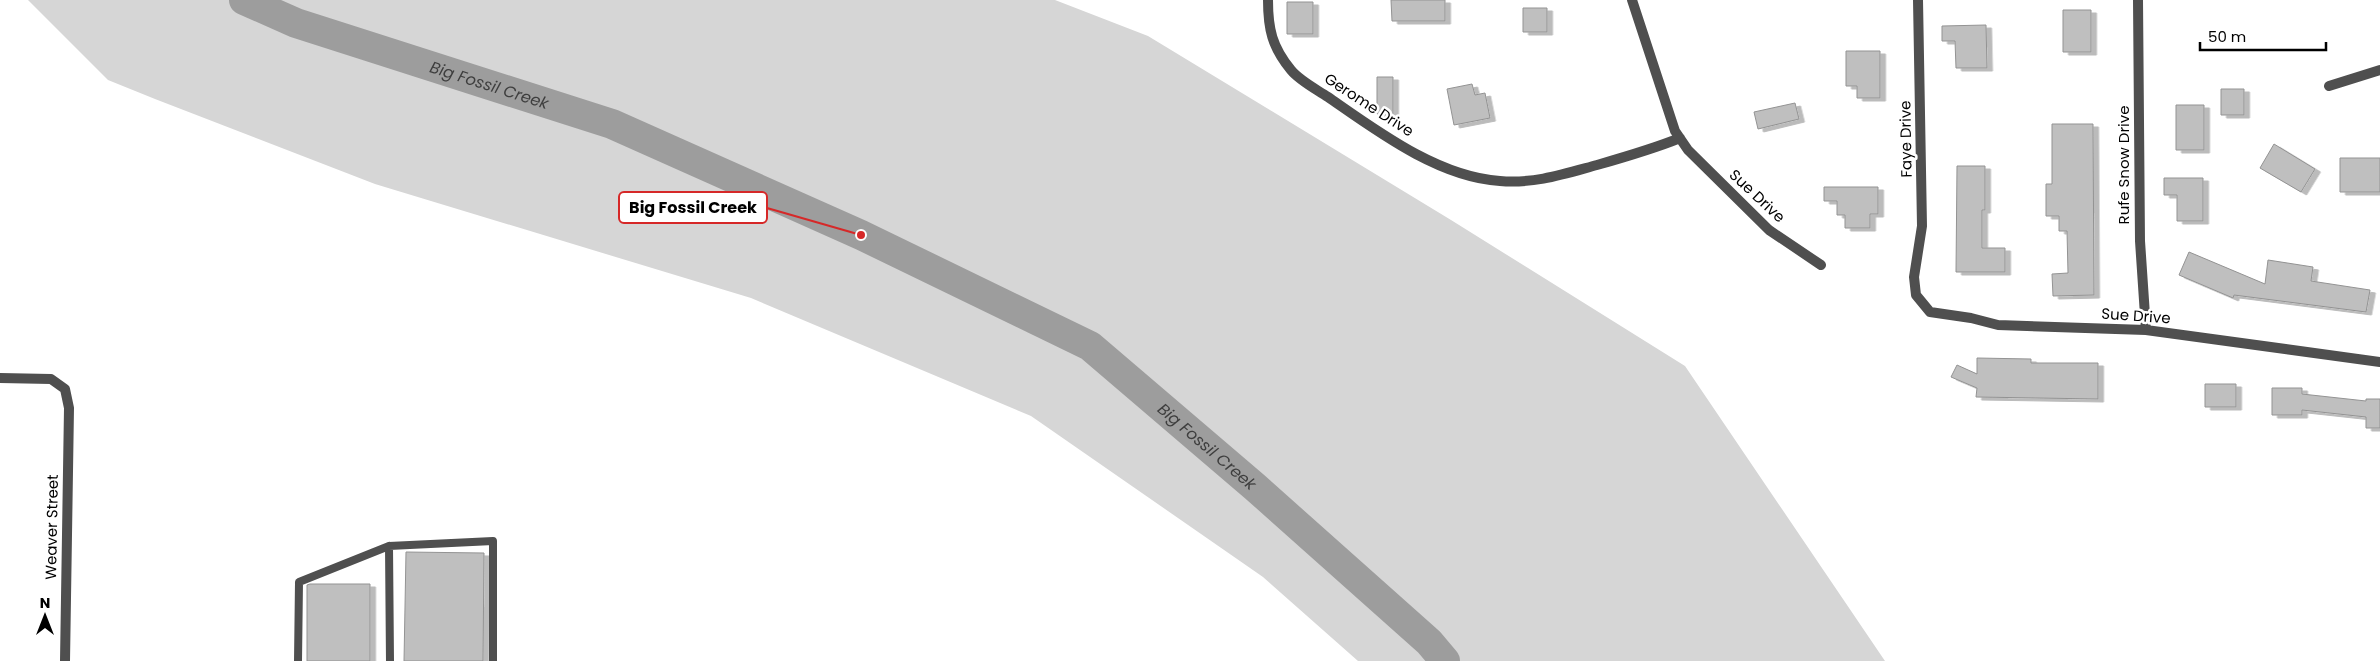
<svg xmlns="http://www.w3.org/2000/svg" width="2380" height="661" font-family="Poppins,sans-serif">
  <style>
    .green { fill: #d6d6d6 }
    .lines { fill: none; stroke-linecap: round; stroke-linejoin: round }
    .river { stroke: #9d9d9d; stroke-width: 30 }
    .building { fill: #bfbfbf; stroke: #939393; filter: url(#shadow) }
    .service { stroke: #4f4f4f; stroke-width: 8 }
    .minor { stroke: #4f4f4f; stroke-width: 10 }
    .labels { text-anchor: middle; stroke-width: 5; stroke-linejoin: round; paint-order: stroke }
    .street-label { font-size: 15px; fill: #000; stroke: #fff }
    .water-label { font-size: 16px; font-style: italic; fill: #3e3e3e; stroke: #fff }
    .leader { fill: none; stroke: #d62828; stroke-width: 2 }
    .callout-dot { fill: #d62828; stroke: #fff; stroke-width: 2 }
    .callout { fill: #fff; stroke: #d62828; stroke-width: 2 }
    .callout-label { font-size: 16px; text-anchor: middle; font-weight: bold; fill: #000 }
  </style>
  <defs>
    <filter id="shadow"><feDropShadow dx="5.5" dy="3" stdDeviation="0" flood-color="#0004"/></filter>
  </defs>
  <rect width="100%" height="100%" fill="#fff"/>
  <path class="green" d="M28 0H1055L1148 36 1451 220 1685 366 1885 661H1358L1263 577 1031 416 751 298 375 184 155 99 108 80Z"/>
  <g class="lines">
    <path class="river" id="s1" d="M244 0 296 23 612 124 861 235 1090 346 1255 487 1429 642 1445 661"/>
  </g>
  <path class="building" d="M1391 0H1445V21H1392Z
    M1287 2H1313V34H1287Z
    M1523 8H1547V32H1523Z
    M2063 10H2091V52H2063Z
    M1986 25 1987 68H1956L1955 41H1942V26Z
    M1846 51H1880V98H1857V86H1846Z
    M1377 77H1393V114H1377Z
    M1472 84 1475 95 1485 93 1490 118 1454 125 1447 89Z
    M2221 89H2244V115H2221Z
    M1795 103 1799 119 1758 129 1754 112Z
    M2176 105H2204V150H2176Z
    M2052 124H2093L2094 295 2053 296 2052 274 2068 273 2067 231H2059V216H2046V184H2052Z
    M2274 144 2315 169 2301 192 2260 168Z
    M2340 158H2380V192H2340Z
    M1957 166H1985V210H1982V248H2005V272H1956Z
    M2164 178H2203V221H2177V195H2164Z
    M1824 187H1878V214H1870V228H1845V215H1837V201H1824Z
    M2189 252 2265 284 2268 260 2313 267 2311 281 2370 290 2366 312 2234 295 2233 298 2179 275Z
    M1977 358 2031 359V363H2098V399L1976 397 1977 388 1951 377 1957 365 1977 374Z
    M2205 384H2236V407H2205Z
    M2272 388H2302V394L2366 401V399H2380V428H2366V417L2302 410V415H2272Z
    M406 552 484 553 483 661H404Z
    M310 584H370V661H307V585Z"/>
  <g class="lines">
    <path class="service" d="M298 661 299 582 389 546
      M390 661 389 546 493 541V661"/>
    <path class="minor" d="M1268 0C1268 29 1272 47 1291 70 1300 81 1316 89 1328 97 1377 131 1438 177 1500 181 1534 184 1564 174 1597 165 1625 157 1653 149 1680 138
      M1632 0 1675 131 1688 150 1769 230 1821 265
      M1918 0 1922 226 1914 277 1916 295 1930 312 1971 318 1998 325 2146 330 2380 362
      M2138 0 2140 241 2146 330
      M2329 86 2380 70
      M0 378 51 379 65 389 69 408 65 661"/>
  </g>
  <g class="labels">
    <g class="street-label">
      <text transform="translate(1369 105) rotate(33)" y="5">Gerome Drive</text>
      <text transform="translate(1906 139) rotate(-91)" y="5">Faye Drive</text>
      <text transform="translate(2124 165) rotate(-90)" y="5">Rufe Snow Drive</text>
      <text transform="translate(1757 196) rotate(43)" y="5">Sue Drive</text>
      <text transform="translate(2136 316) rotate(4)" y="5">Sue Drive</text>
      <text transform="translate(52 527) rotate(-89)" y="5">Weaver Street</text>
    </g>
    <g class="water-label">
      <text dy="6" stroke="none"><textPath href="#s1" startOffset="260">Big Fossil Creek</textPath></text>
      <text dy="6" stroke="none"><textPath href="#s1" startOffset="1070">Big Fossil Creek</textPath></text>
    </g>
  </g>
  <path class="leader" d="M861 235L767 208"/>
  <circle class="callout-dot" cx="861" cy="235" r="5"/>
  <rect class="callout" x="619" y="192" width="148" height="31" rx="5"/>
  <g class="callout-label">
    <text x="693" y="213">Big Fossil Creek</text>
  </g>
  <g transform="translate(45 616)" stroke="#ffffff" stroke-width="4" paint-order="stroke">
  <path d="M0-4L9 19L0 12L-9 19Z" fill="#000000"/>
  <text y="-8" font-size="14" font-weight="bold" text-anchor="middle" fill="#000000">N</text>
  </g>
  <path d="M2200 42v8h126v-8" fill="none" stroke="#000000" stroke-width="2.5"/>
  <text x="2208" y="42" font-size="15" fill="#000000" stroke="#ffffff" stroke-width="4" paint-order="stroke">50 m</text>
</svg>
